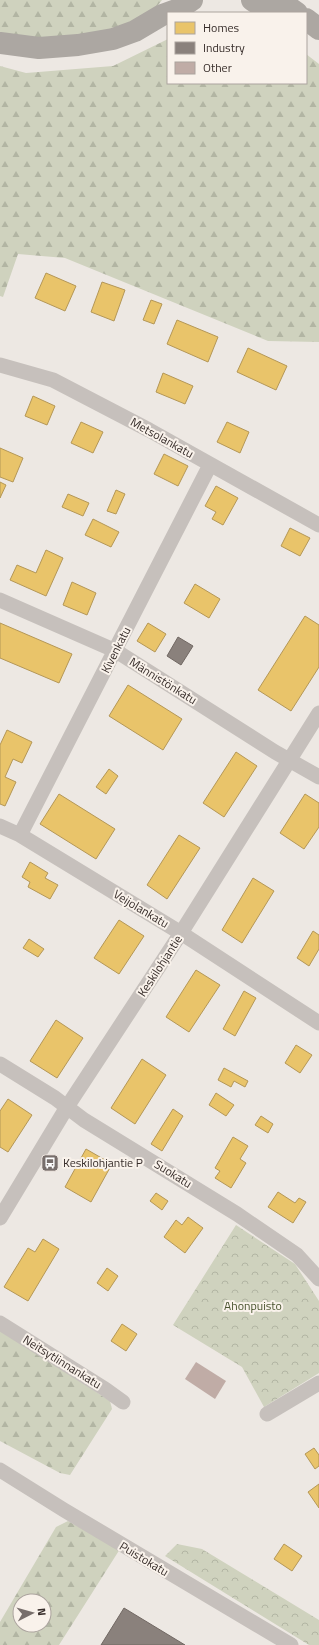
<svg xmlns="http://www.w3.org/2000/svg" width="319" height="1645" font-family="'Titillium Web',sans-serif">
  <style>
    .forest { fill: url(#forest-firs); fill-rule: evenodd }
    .park { fill: url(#park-crowns) }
    .homes { fill: #e9c46a; stroke: #b49757 }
    .industry { fill: #8a817c; stroke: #716863 }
    .building { fill: #c0aca6 }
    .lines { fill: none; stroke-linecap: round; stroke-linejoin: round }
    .minor { stroke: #c6c0bc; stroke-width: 15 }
    .highway { stroke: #aca7a2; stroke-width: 22 }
    .labels { text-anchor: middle; stroke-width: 4; stroke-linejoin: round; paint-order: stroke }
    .street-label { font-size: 12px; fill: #372d2a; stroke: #f9f2eb }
    .poi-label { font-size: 12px; fill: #372d2a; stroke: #f9f2eb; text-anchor: start }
    .park-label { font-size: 12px; fill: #49542f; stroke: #f9f2eb }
  </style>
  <defs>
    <pattern id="forest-firs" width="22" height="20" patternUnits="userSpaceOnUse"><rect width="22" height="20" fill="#cfd2be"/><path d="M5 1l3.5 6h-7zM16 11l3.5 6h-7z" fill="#b2b5a3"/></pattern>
    <pattern id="park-crowns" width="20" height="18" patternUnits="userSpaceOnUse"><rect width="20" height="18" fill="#cfd2be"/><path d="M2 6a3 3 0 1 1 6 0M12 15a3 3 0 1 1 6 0" fill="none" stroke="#b2b5a3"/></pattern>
  </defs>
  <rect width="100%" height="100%" fill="#ede8e3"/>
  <path class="forest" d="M0 0H162L148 18 113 31 58 39 0 35Z
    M168 39V83H306V54L319 64V342L268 341 65 258 18 254 3 297 0 296V66L26 73 113 66Z
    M0 1329 110 1401 112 1409 70 1475 60 1473 0 1441Z
    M68 1521 120 1549 59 1645H0V1622L56 1527ZM20 1601H44V1625H20Z"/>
  <path class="park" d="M236 1225 295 1264 319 1301V1373L264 1407 242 1367 173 1325Z
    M177 1544 202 1549 319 1620V1645H309L165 1556Z"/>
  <path class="homes" d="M46 273 76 286 65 311 35 298Z
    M102 282 125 290 114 321 91 312Z
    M151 300 162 304 154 324 143 320Z
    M177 320 218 337 208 362 167 344Z
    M248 348 287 366 276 390 237 372Z
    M163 373 193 386 185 404 156 392Z
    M33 396 55 406 47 425 25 416Z
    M81 422 103 432 93 453 71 443Z
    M227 422 249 432 240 453 217 442Z
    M0 448 23 458 13 482 0 477Z
    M164 454 188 466 178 486 154 474Z
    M0 482 6 485 0 498Z
    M216 486 238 498 223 525 212 519 216 512 205 506Z
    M116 490 125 494 116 514 107 511Z
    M68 494 89 503 83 516 62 507Z
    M93 519 119 532 111 547 85 535Z
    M290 528 310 538 300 556 281 546Z
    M46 550 63 558 46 596 10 580 17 565 36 573Z
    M72 582 96 593 87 615 63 605Z
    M195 584 220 599 209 618 184 603Z
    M305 616 319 625V667L291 711 258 690Z
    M0 623 72 654 59 683 0 658Z
    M148 623 166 634 155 652 137 641Z
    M128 685 182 719 163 750 109 716Z
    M7 730 32 742 22 763 13 759 5 777 16 782 5 806 0 804V745Z
    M236 752 257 766 224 817 203 803Z
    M109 769 118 776 106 794 96 787Z
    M59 794 115 829 96 859 40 824Z
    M305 794 319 803V827L304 849 280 833Z
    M179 835 200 848 167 899 147 885Z
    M30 862 48 873 45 878 58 885 50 899 28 887 30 882 22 877Z
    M253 878 274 891 242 943 222 930Z
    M119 920 144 936 119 974 94 958Z
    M313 931 319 935V949L309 966 297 958Z
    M29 939 44 949 38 957 23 948Z
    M196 970 220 985 189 1032 166 1017Z
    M244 991 256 998 235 1036 223 1029Z
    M56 1020 83 1038 57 1078 30 1061Z
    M296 1045 312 1055 300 1073 285 1063Z
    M142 1059 166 1075 135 1124 111 1108Z
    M224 1068 248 1081 245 1087 234 1081 231 1087 218 1080Z
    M216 1093 234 1105 226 1116 209 1105Z
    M8 1099 32 1115 8 1152 0 1147V1111Z
    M173 1109 183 1116 162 1151 151 1144Z
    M261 1116 273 1124 268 1133 255 1125Z
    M233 1137 248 1146 240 1159 246 1163 231 1188 215 1178 220 1171 215 1168Z
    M86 1149 112 1164 91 1202 65 1187Z
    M278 1192 295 1203 299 1198 306 1202 293 1223 268 1207Z
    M156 1193 168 1201 162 1210 150 1201Z
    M188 1217 203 1228 185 1253 164 1237 176 1220 182 1225Z
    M43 1239 59 1249 28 1301 4 1287 28 1248 35 1252Z
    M107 1268 118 1276 108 1291 97 1283Z
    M122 1324 137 1334 126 1351 111 1341Z
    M314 1448 319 1455V1466L315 1469 305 1454Z
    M319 1484V1508L308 1492Z
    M284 1544 302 1556 292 1571 274 1559Z"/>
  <path class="industry" d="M178 637 193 646 181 665 167 656Z
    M124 1608 185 1645H101Z"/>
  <path class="building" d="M196 1362 226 1381 215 1399 185 1379Z"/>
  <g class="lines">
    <path class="minor" d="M0 365 53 380 149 430 319 525
      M0 600 116 651 275 752 319 777
      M0 826 20 835 181 933 319 1023
      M20 835 210 465
      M0 1064 55 1098 84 1120 237 1214 297 1255 319 1279
      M0 1218 67 1107 181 933 319 713
      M0 1323 105 1389 123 1402
      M267 1414 319 1383
      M0 1470 64 1510 291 1645"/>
    <path class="highway" d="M252 0 269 11 278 13
      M279 0 297 13
      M306 19 319 29
      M0 43 39 48 78 45 113 39 135 31 162 15 179 9 192 0"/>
  </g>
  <defs>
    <symbol id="bus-square" viewBox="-11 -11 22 22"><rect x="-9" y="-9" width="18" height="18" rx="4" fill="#776e6b" stroke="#f9f2eb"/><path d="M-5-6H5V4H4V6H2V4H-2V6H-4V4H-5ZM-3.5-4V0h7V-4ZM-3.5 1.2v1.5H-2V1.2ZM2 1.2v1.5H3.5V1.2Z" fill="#fff"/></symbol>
  </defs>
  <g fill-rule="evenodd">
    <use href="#bus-square" x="40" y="1153" width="20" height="20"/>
  </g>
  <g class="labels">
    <g class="street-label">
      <text transform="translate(162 438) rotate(29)" y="4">Metsolankatu</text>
      <text transform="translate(116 650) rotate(-63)" y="4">Kivenkatu</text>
      <text transform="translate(163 681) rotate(32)" y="4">Männistönkatu</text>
      <text transform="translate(141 909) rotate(31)" y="4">Veijolankatu</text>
      <text transform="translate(160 966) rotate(-57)" y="4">Keskilohjantie</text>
      <text transform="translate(173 1174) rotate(32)" y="4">Suokatu</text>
      <text transform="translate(62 1362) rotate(32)" y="4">Neitsytlinnankatu</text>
      <text transform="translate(144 1559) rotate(31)" y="4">Puistokatu</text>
    </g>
    <g class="poi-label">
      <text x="63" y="1167">Keskilohjantie P</text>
    </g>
    <g class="park-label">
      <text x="253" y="1310">Ahonpuisto</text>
    </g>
  </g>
  <rect x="167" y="12" width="140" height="72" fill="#f9f2eb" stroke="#aba39e"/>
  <rect x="175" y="22" width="20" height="12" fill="#e9c46a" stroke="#aba39e"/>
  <text x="203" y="32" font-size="12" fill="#372d2a">Homes</text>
  <rect x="175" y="42" width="20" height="12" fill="#8a817c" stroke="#aba39e"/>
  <text x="203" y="52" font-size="12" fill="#372d2a">Industry</text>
  <rect x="175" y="62" width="20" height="12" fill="#c0aca6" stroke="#aba39e"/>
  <text x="203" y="72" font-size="12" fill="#372d2a">Other</text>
  <g transform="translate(32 1613) rotate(84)"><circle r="19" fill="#f9f2eb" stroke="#aba39e"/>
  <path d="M0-3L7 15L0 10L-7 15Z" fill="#776e6b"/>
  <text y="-6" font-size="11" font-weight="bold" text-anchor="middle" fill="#372d2a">N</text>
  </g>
</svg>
